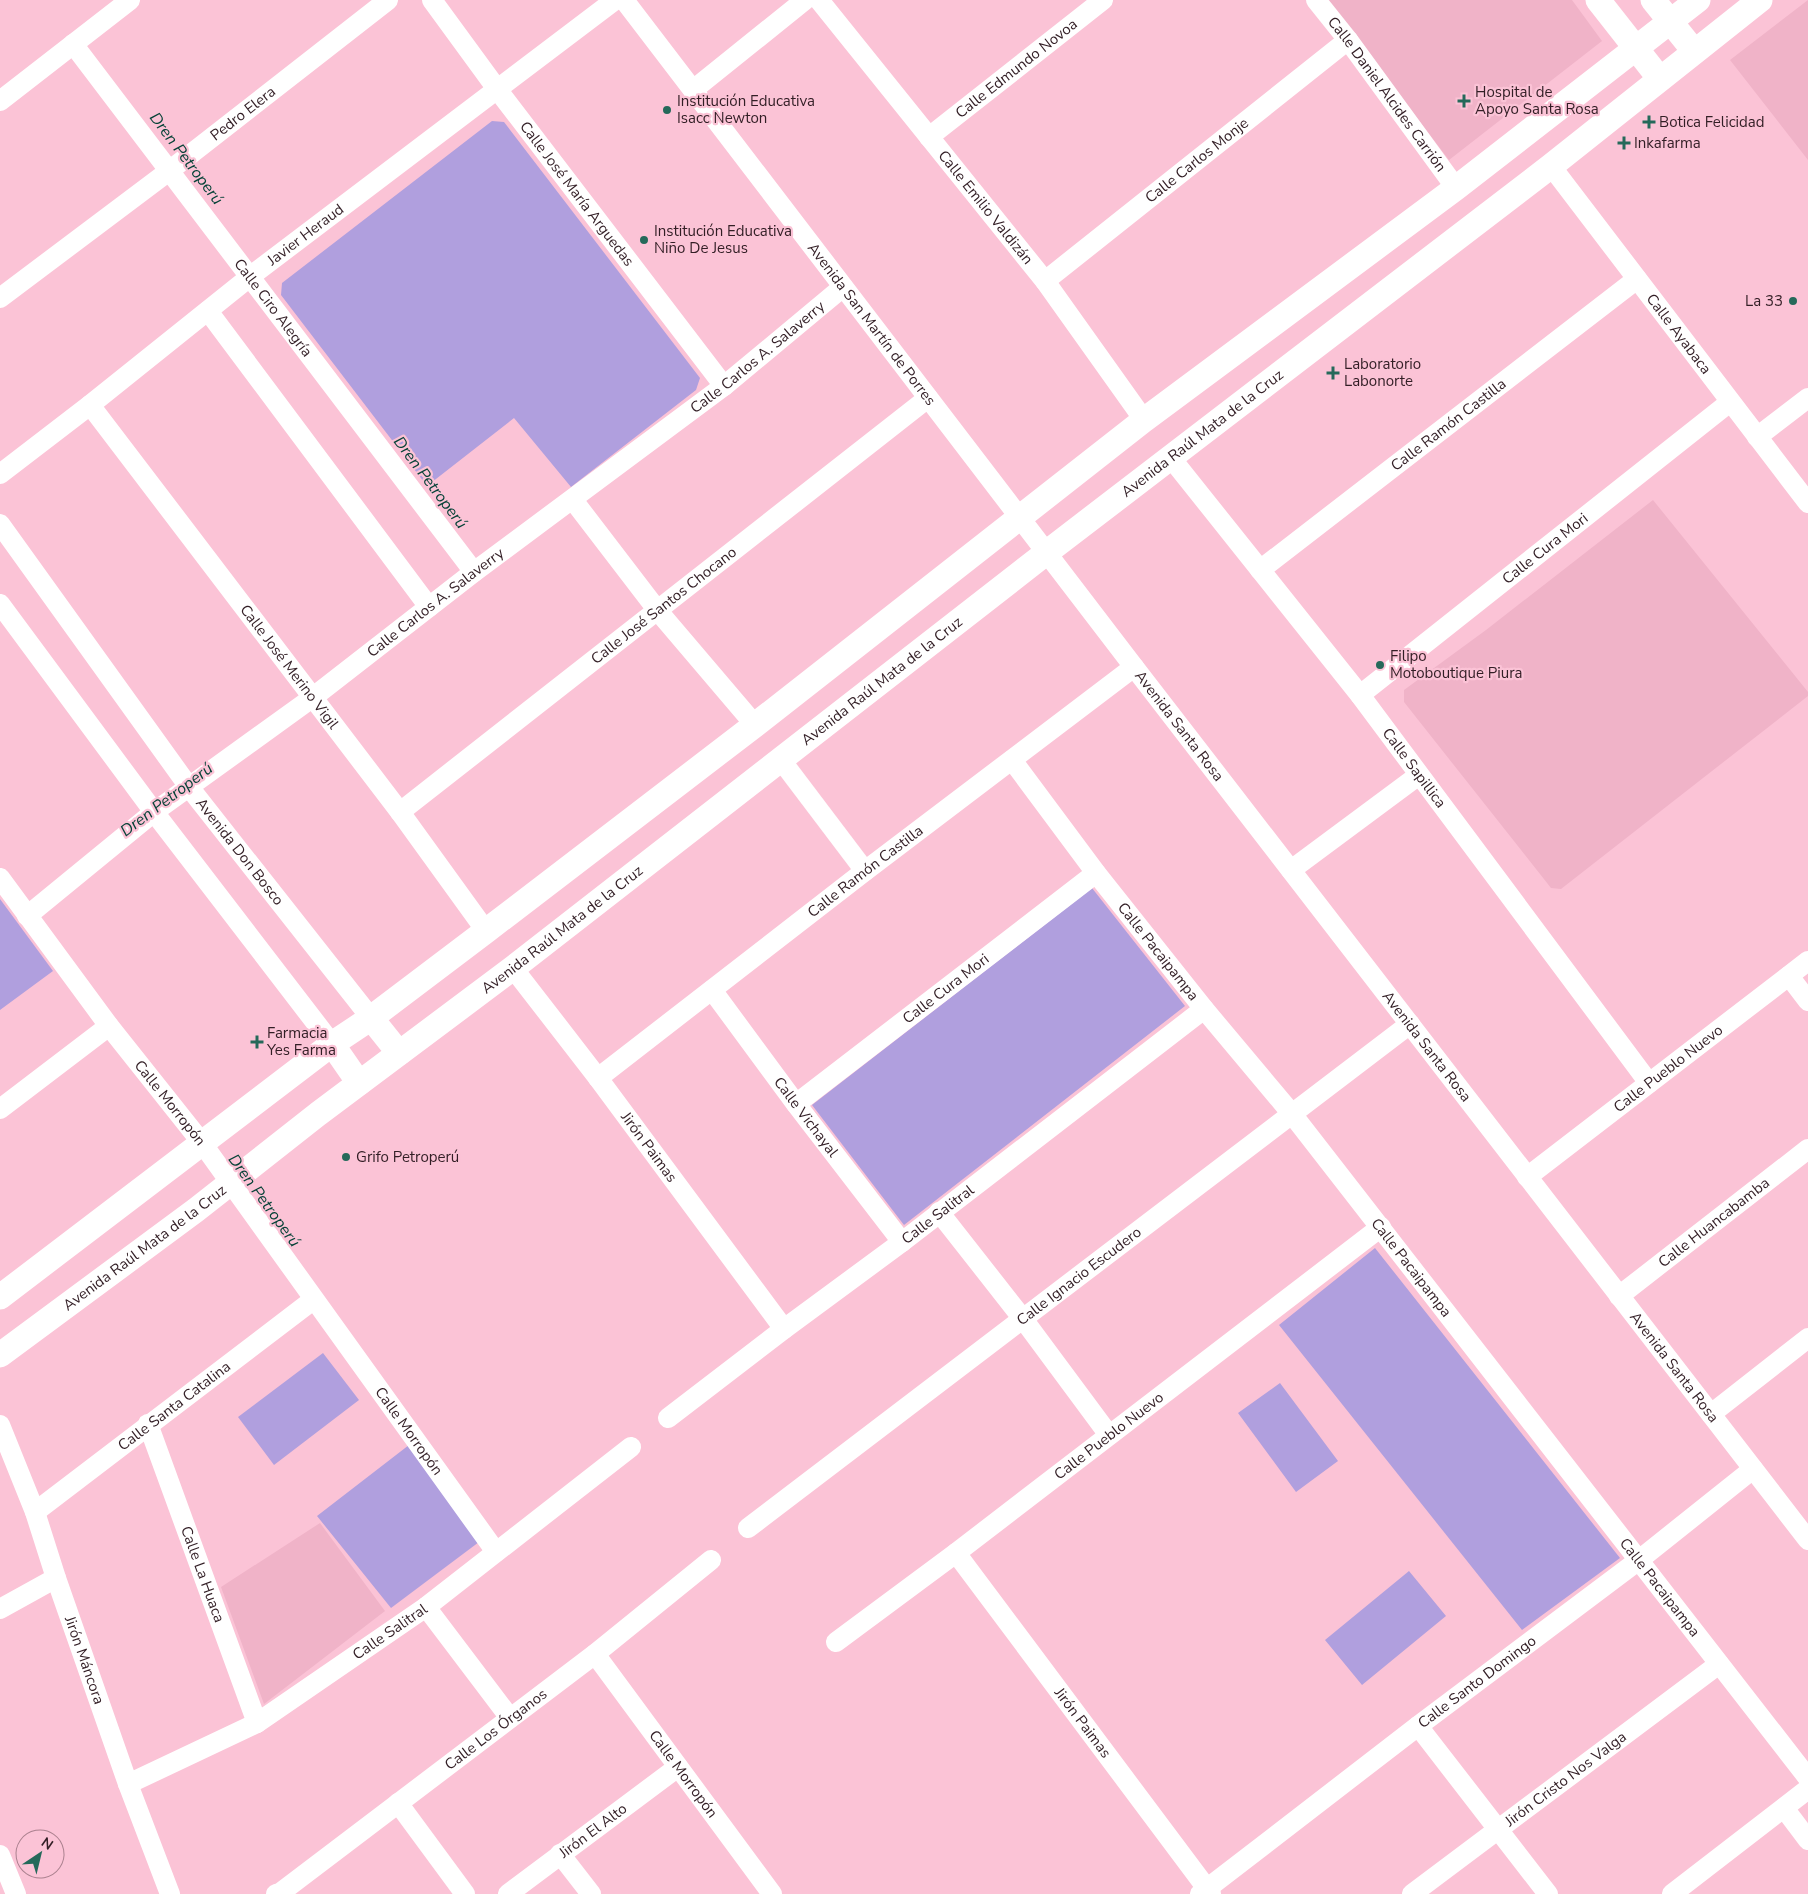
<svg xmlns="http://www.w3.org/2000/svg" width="1808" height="1894" font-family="'Nunito Sans',sans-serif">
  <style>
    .built { fill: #f0b3c8 }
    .green { fill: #b09fde }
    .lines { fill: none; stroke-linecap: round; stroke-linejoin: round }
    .minor { stroke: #fff; stroke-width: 20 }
    .major { stroke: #fff; stroke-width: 25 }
    .poi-dot { fill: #25695a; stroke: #fbc3d6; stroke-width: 2 }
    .labels { text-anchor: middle; stroke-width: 4.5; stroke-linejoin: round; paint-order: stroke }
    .street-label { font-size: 15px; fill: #321e25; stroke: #fbc3d6 }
    .poi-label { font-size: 15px; fill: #321e25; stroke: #fbc3d6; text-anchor: start }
    .water-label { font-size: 16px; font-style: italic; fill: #064237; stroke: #fbc3d6 }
  </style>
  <rect width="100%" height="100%" fill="#fbc3d6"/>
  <path class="built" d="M1327 0H1572L1602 41 1449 160Z
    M1808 0V160L1730 60Z
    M1653 500 1808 692V696L1561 889 1551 888 1404 702V690L1486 630Z
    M320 1523 385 1611 264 1704 221 1587Z"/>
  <path class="green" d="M492 121 504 122 700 378 696 390 571 487 514 418 427 486 281 295 282 283Z
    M1092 888 1185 1006 904 1225 812 1105Z
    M0 899 53 971 0 1010Z
    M1375 1248 1620 1558 1522 1630 1279 1325Z
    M323 1353 359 1400 274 1465 238 1417Z
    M1280 1383 1338 1461 1296 1492 1238 1413Z
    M409 1445 479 1542 391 1608 317 1516Z
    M1409 1571 1446 1616 1362 1685 1325 1640Z"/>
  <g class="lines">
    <g class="minor">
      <path id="s1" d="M432 0 497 89 724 386"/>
      <path id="s2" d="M624 0 1134 667 1808 1540"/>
      <path id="s3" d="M819 0 1045 281 1144 420"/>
      <path id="s4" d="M1316 0 1348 40 1456 188"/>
      <path id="s5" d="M73 44 474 572"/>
      <path d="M693 90 805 0"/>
      <path d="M0 101 130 0"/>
      <path id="s6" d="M929 137 1103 0"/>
      <path id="s7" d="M1551 166 1808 503"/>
      <path id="s8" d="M1045 281 1348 40"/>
      <path id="s9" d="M0 298 169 171 388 0"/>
      <path d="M208 311 429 607"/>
      <path id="s10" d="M90 405 400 812 486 931"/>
      <path d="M1757 437 1808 398"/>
      <path id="s11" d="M1171 458 1360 695 1649 1083"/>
      <path id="s12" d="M0 474 90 405 256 272 615 0"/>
      <path d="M573 500 658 611 755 725"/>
      <path id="s13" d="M0 524 189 787 371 1018"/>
      <path id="s14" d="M1260 570 1637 279"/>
      <path d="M0 604 154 812 332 1044"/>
      <path id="s15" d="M1360 695 1730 402"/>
      <path d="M781 760 865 871"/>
      <path id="s16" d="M1012 760 1096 873 1204 1009 1292 1114 1808 1778"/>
      <path id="s17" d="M400 812 928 398"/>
      <path d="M1291 870 1419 775"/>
      <path id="s18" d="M0 878 109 1026 202 1143 496 1552"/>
      <path id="s19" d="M27 916 154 812 312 698 474 572 724 386 843 287"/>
      <path id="s20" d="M513 968 598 1078 784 1329"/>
      <path d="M1789 976 1808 1001"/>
      <path id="s21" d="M712 990 796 1104 902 1242"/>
      <path id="s22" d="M598 1078 865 871 1134 667"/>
      <path id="s23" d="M796 1104 1096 873"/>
      <path d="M0 1109 109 1026"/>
      <path id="s24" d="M1527 1177 1808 961"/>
      <path d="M939 1212 1023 1319 1109 1435"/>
      <path id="s25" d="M1619 1296 1808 1149"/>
      <path d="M1711 1414 1808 1338"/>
      <path id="s26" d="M668 1418 784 1329 902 1242 1204 1009"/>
      <path id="s27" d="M148 1424 257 1723"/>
      <path id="s28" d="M0 1425 35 1512 56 1578 128 1784 170 1894"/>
      <path id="s29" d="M35 1512 313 1300"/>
      <path id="s30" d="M748 1528 1410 1024"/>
      <path id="s31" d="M956 1553 1211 1894"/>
      <path d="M426 1607 510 1718"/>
      <path d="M0 1609 56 1578"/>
      <path id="s32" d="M836 1642 956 1553 1381 1227"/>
      <path id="s33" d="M595 1654 772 1894"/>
      <path d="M1418 1726 1548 1894"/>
      <path id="s34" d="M128 1784 257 1723 426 1607 631 1447"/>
      <path d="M398 1803 465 1894"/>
      <path d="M1784 1808 1808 1840"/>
      <path d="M560 1854 591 1894"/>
      <path d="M0 1855 16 1894"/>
      <path id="s35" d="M276 1894 280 1893 595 1654 711 1560"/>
      <path id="s36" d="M508 1894 678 1767"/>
      <path id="s37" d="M1200 1894 1418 1726 1639 1560 1753 1469"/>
      <path id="s38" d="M1412 1894 1719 1664"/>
      <path d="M1672 1894 1808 1789"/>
    </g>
    <g class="major">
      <path d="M1598 0 1660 79"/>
      <path d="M1653 0 1694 51"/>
      <path d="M371 1018 399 1053"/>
      <path d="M332 1044 359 1083"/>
      <path d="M0 1297 332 1044 371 1018 486 931 755 725 1144 420 1456 188 1698 0"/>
      <path id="s39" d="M0 1355 196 1210 318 1114 513 968 1046 553 1551 166 1760 0"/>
    </g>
  </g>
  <g class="poi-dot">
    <path d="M1461.5 93.5h5v5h5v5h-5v5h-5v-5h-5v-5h5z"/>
    <circle cx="667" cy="110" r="5"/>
    <path d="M1646.5 114.5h5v5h5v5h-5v5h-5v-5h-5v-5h5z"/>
    <path d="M1621.5 135.5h5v5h5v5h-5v5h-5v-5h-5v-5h5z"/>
    <circle cx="644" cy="240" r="5"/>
    <circle cx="1793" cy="301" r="5"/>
    <path d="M1330.5 365.5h5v5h5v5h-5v5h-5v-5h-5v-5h5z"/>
    <circle cx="1380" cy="665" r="5"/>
    <path d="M254.5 1034.5h5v5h5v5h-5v5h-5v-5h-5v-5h5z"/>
    <circle cx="346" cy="1157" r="5"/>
  </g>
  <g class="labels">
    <g class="street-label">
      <text dy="5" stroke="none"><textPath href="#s6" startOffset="111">Calle Edmundo Novoa</textPath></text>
      <text dy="5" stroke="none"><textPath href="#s4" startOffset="118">Calle Daniel Alcides Carrión</textPath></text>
      <text dy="5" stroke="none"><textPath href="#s9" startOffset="305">Pedro Elera</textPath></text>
      <text dy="5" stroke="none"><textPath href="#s8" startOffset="194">Calle Carlos Monje</textPath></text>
      <text dy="5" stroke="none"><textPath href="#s1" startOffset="242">Calle José María Arguedas</textPath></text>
      <text dy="5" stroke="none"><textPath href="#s3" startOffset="266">Calle Emilio Valdizán</textPath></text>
      <text dy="5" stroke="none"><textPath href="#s12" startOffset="388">Javier Heraud</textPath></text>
      <text dy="5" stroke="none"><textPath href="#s5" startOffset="331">Calle Ciro Alegría</textPath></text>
      <text dy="5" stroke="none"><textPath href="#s2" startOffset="408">Avenida San Martín de Porres</textPath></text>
      <text dy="5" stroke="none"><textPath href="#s7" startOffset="211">Calle Ayabaca</textPath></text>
      <text dy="5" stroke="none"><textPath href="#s19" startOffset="920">Calle Carlos A. Salaverry</textPath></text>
      <text dy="5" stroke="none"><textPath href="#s14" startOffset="238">Calle Ramón Castilla</textPath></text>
      <text dy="5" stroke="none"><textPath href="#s39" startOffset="1515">Avenida Raúl Mata de la Cruz</textPath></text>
      <text dy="5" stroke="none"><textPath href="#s15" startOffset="236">Calle Cura Mori</textPath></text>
      <text dy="5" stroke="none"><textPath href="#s19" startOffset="515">Calle Carlos A. Salaverry</textPath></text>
      <text dy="5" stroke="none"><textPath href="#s17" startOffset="335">Calle José Santos Chocano</textPath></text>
      <text dy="5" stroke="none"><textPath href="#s10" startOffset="329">Calle José Merino Vigil</textPath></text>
      <text dy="5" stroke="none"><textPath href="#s39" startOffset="1110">Avenida Raúl Mata de la Cruz</textPath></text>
      <text dy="5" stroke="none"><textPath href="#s2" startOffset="914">Avenida Santa Rosa</textPath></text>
      <text dy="5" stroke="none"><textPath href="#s11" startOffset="394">Calle Sapillica</textPath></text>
      <text dy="5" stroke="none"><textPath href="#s13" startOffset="406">Avenida Don Bosco</textPath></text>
      <text dy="5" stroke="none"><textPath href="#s22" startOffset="338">Calle Ramón Castilla</textPath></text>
      <text dy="5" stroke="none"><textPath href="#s39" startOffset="705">Avenida Raúl Mata de la Cruz</textPath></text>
      <text dy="5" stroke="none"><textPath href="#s16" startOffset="241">Calle Pacaipampa</textPath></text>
      <text dy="5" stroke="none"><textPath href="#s23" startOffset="189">Calle Cura Mori</textPath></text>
      <text dy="5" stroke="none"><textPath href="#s2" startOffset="1319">Avenida Santa Rosa</textPath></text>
      <text dy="5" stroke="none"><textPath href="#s24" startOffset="178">Calle Pueblo Nuevo</textPath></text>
      <text dy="5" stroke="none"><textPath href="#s18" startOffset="282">Calle Morropón</textPath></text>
      <text dy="5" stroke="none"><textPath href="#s21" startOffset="158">Calle Vichayal</textPath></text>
      <text dy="5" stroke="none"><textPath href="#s20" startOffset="225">Jirón Paimas</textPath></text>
      <text dy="5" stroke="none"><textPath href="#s26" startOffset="338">Calle Salitral</textPath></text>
      <text dy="5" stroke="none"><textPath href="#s25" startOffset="120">Calle Huancabamba</textPath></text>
      <text dy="5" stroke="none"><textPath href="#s39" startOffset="180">Avenida Raúl Mata de la Cruz</textPath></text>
      <text dy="5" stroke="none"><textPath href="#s16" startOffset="646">Calle Pacaipampa</textPath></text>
      <text dy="5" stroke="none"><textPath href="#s30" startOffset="416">Calle Ignacio Escudero</textPath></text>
      <text dy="5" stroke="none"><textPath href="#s2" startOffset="1724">Avenida Santa Rosa</textPath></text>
      <text dy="5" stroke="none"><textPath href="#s29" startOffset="175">Calle Santa Catalina</textPath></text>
      <text dy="5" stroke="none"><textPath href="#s18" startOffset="688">Calle Morropón</textPath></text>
      <text dy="5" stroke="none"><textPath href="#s32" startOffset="342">Calle Pueblo Nuevo</textPath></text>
      <text dy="5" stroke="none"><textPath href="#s27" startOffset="160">Calle La Huaca</textPath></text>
      <text dy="5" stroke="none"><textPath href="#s16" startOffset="1051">Calle Pacaipampa</textPath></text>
      <text dy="5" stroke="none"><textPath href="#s34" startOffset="304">Calle Salitral</textPath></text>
      <text dy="5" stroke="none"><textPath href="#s28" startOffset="250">Jirón Máncora</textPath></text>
      <text dy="5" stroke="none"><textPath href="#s37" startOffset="349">Calle Santo Domingo</textPath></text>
      <text dy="5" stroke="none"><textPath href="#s31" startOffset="212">Jirón Paimas</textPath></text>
      <text dy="5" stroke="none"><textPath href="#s35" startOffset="275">Calle Los Órganos</textPath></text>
      <text dy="5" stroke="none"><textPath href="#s33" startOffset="149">Calle Morropón</textPath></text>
      <text dy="5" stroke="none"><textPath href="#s38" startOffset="192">Jirón Cristo Nos Valga</textPath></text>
      <text dy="5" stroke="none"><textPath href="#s36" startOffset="106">Jirón El Alto</textPath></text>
    </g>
    <g class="poi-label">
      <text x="1475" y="97">Hospital de<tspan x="1475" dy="17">Apoyo Santa Rosa</tspan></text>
      <text x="677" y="106">Institución Educativa<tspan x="677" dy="17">Isacc Newton</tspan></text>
      <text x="1659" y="127">Botica Felicidad</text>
      <text x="1634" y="148">Inkafarma</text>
      <text x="654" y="236">Institución Educativa<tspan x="654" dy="17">Niño De Jesus</tspan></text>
      <text x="1783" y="306" text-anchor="end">La 33</text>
      <text x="1344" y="369">Laboratorio<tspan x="1344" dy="17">Labonorte</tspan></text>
      <text x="1390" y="661">Filipo<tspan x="1390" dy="17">Motoboutique Piura</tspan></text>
      <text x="267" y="1038">Farmacia<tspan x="267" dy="17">Yes Farma</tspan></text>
      <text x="356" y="1162">Grifo Petroperú</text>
    </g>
    <g class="water-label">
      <text transform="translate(187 158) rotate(53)" y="6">Dren Petroperú</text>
      <text transform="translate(431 482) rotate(53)" y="6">Dren Petroperú</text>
      <text transform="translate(166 799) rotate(-37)" y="6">Dren Petroperú</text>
      <text transform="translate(265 1200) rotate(54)" y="6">Dren Petroperú</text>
    </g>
  </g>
  <g transform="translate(40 1854) rotate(35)"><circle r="24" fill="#fbc3d6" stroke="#ab818f"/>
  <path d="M0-4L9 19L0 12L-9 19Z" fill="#25695a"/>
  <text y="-8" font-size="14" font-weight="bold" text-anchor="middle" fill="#321e25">N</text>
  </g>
</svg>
